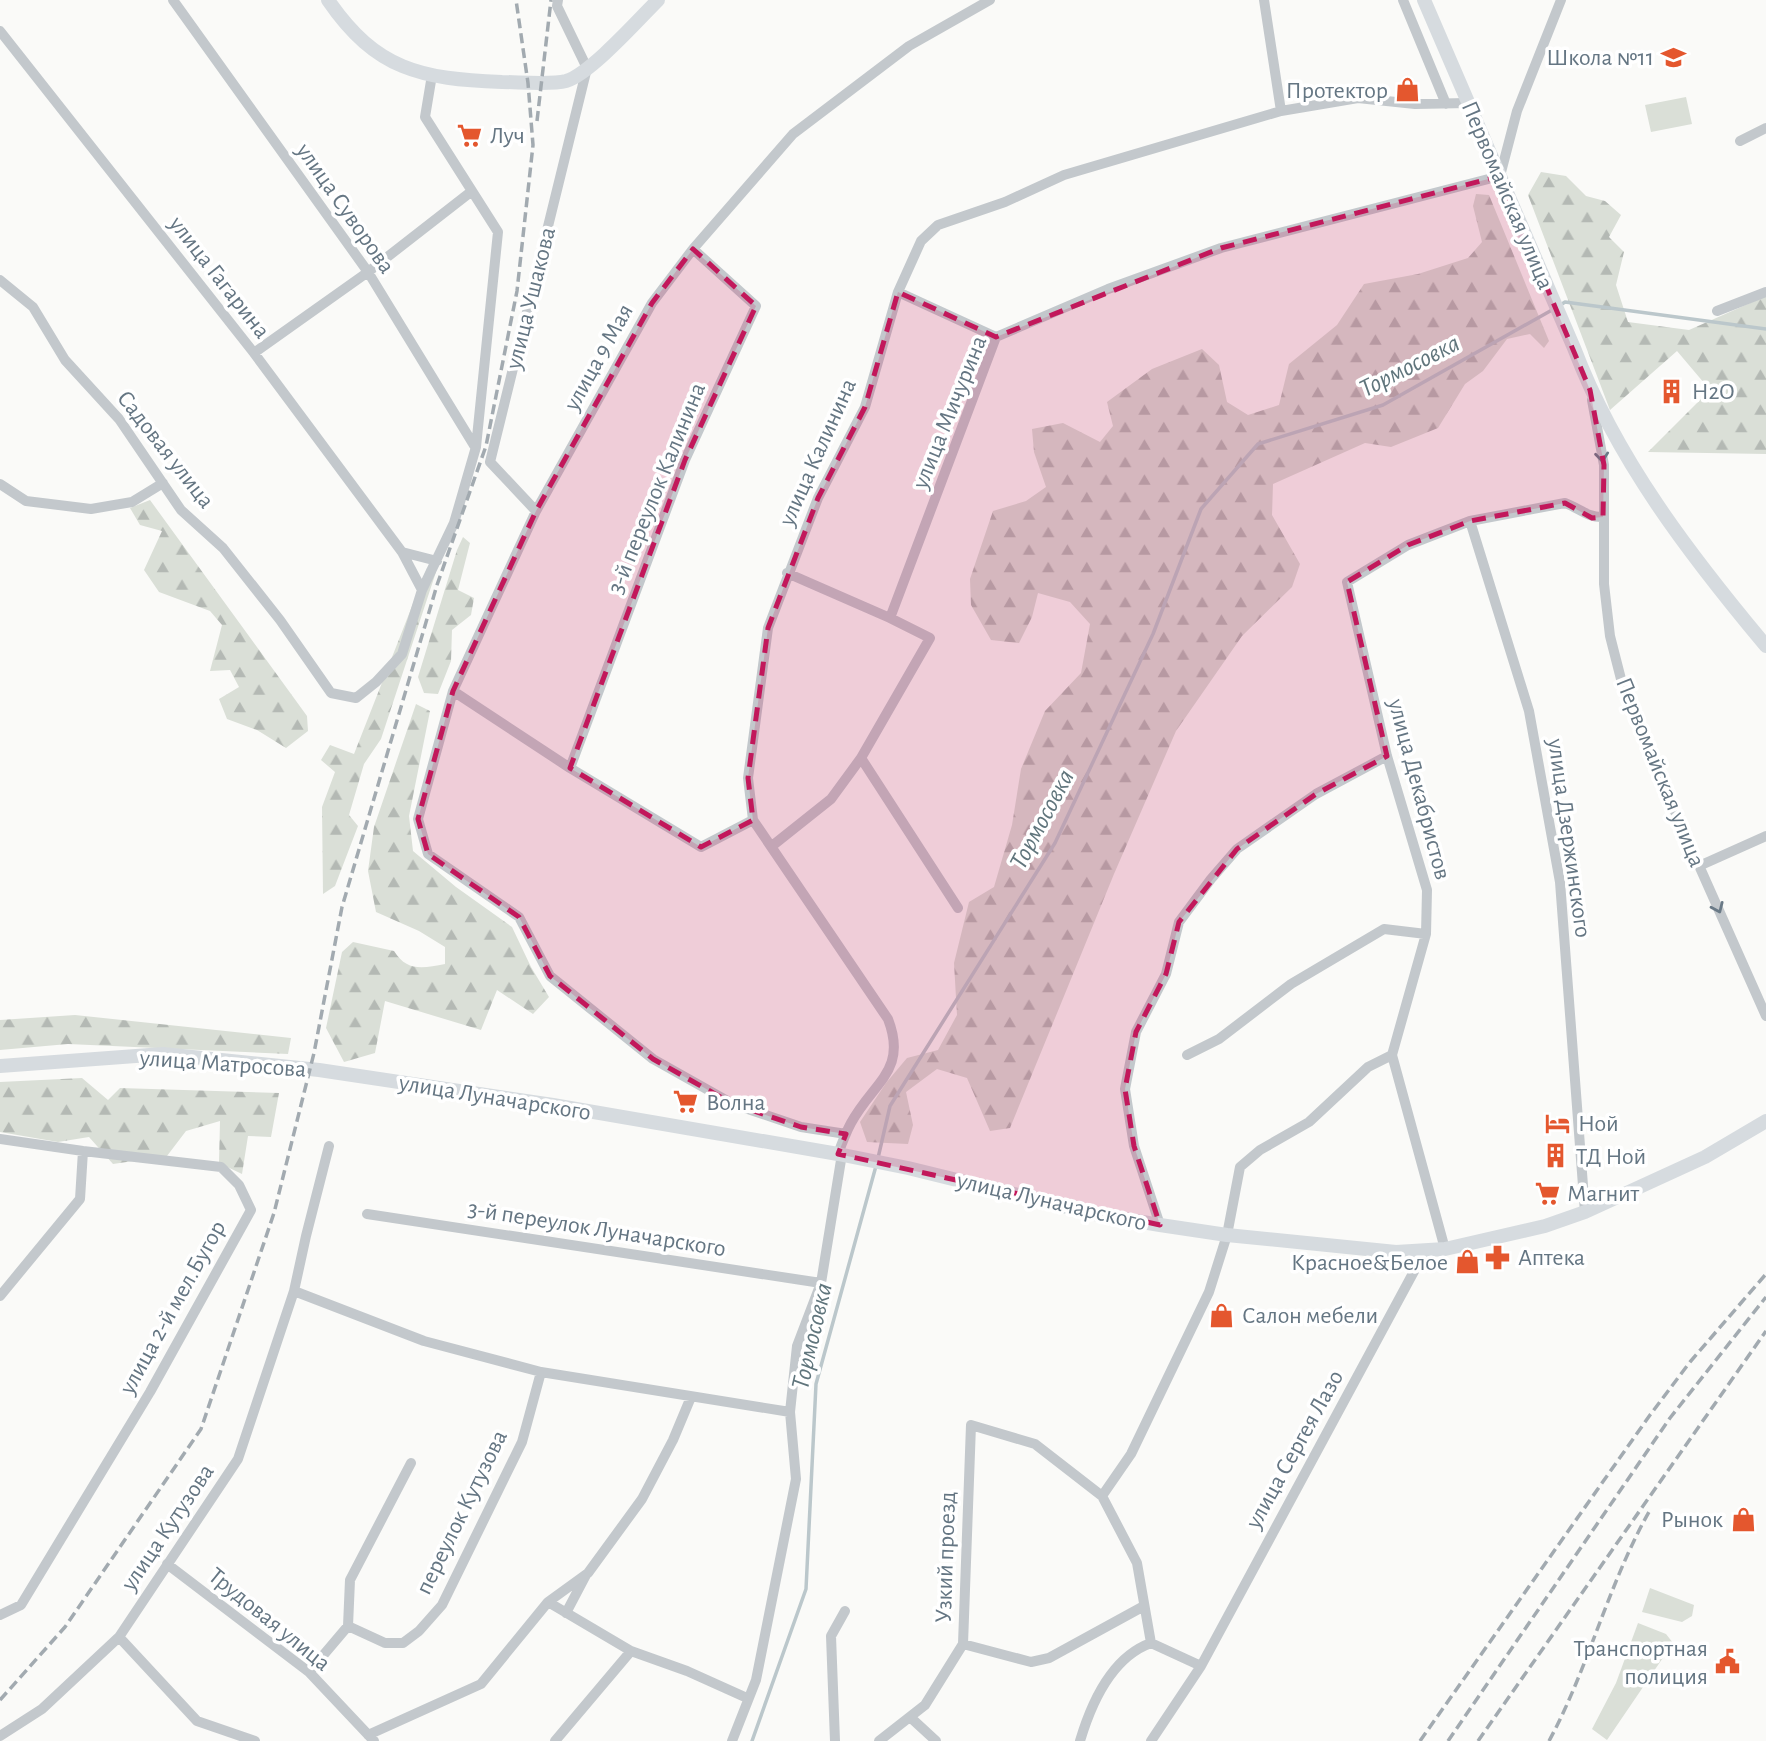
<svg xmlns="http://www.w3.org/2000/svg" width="1766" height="1741" font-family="'Alegreya Sans',sans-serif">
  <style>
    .green { fill: #dadfd7 }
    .forest { fill: url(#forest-firs) }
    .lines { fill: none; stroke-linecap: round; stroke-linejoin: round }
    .stream { stroke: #bbc7cb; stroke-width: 3.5 }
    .minor { stroke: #c3c8cc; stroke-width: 10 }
    .secondary { stroke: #d6dbdf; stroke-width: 14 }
    .rail { stroke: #a2aab0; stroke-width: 3.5; stroke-dasharray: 10 5; stroke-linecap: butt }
    .oneway { stroke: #6a7a87 }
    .marked { fill: #c2185b; fill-opacity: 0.2; stroke: #c2185b; stroke-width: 5; stroke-dasharray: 14 9; stroke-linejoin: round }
    .labels { text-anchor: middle; stroke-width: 7; stroke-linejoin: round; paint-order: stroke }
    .poi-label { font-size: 24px; fill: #657683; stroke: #fff; text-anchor: start }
    .street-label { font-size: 24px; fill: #657683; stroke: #fff }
    .water-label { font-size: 26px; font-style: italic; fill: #60757c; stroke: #fff }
  </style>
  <defs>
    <pattern id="forest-firs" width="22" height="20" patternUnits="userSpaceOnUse" patternTransform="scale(1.75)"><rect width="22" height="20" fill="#dadfd7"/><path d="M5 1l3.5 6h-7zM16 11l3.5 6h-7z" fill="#b4b9b4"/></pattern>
  </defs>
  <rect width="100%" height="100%" fill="#fafaf8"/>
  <path class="green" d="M1686 97 1692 124 1651 132 1645 105Z
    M1650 1588 1694 1605 1692 1616 1682 1622 1642 1612Z
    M1638 1623 1666 1634 1673 1643 1607 1740 1592 1729 1616 1683Z"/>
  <path class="forest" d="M1541 172 1566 176 1586 196 1605 201 1621 215 1609 237 1624 252 1616 285 1628 322 1689 330 1766 296V454L1648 452 1710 390 1677 351 1610 410 1528 195Z
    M1476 194 1489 195 1549 341 1544 348 1530 334 1507 339 1483 371 1465 384 1438 428 1391 447 1365 443 1273 484 1272 515 1300 564 1292 587 1242 636 1176 731 1114 874 1010 1128 990 1131 967 1078 937 1069 906 1092 913 1125 908 1144 867 1142 860 1122 886 1083 907 1058 938 1050 957 1015 954 963 969 902 994 887 1012 825 1021 769 1045 711 1081 673 1090 624 1070 602 1038 593 1032 617 1019 643 991 640 971 605 970 579 993 511 1026 501 1046 487 1034 452 1032 429 1063 423 1100 442 1113 426 1107 402 1152 369 1202 349 1219 365 1227 402 1248 415 1279 405 1289 364 1337 325 1364 284 1418 274 1468 258 1482 242 1473 206Z
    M150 500 307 716 308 731 286 748 257 730 227 719 219 699 239 687 230 670 210 671 222 625 210 611 159 592 144 570 162 531 140 525 130 508Z
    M463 537 470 543 458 590 474 598 471 615 452 630 451 661 438 694 424 693 418 677 457 550Z
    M427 568 436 572 381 739 364 764 349 815 358 826 335 886 323 894 322 807 335 772 321 760 330 745 354 754Z
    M416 704 430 711 409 816 413 851 456 887 512 927 531 967 549 997 533 1014 497 990 481 1030 385 1001 375 1053 344 1062 326 1028 342 952 353 942 394 951C407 972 423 968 445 964V947L419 931 376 912 368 871 374 827Z
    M75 1015 291 1038 288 1054 68 1044 0 1050V1020Z
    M82 1078 108 1100 120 1088 279 1093 271 1137 248 1136 242 1174 219 1163 220 1121 186 1131 167 1156 113 1164 89 1137 58 1142 0 1132V1082Z"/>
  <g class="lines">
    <path class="stream" d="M1559 306 1565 302 1766 329
      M878 1158 890 1106 1055 843 1153 634 1201 509 1258 444 1383 405 1552 310
      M752 1741 806 1589 816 1384 876 1166"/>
    <path class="minor" d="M173 0 368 272 475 447
      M1264 0 1281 111
      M1403 0 1446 104
      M0 31 254 353 402 552 422 590
      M1740 141 1766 128
      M0 280 33 307 65 360 119 419 181 510 223 548 280 620 331 693 356 698 376 682 402 654 422 590 454 523 476 447 498 232 425 117 432 75
      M898 292 996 337
      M1717 311 1766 292
      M254 353 368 272 472 191
      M1592 400 1604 465V584L1610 636 1622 683 1652 760 1766 1016
      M0 484 26 501 91 509 132 502 163 483
      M536 511 490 462 587 68 557 6 558 0
      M1470 521 1529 711 1560 882 1585 1212
      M402 552 437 561
      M787 573 890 618
      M453 691 570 768 685 460 756 306 693 249
      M570 768 701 847 753 820
      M772 846 831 799 861 758
      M1699 866 1766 836
      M958 908 861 758 930 638 890 618 996 337 1108 289 1221 248 1500 176 1517 111 1561 0
      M1187 1055 1219 1039 1291 984 1384 929 1426 934
      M846 1134 801 1127 733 1104 653 1059 550 976 519 917 428 854 418 819 453 691 536 511 652 303 693 249 793 134 909 46 990 0
      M0 1139 83 1151 221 1167 239 1185 251 1210 150 1392 21 1605 0 1615
      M838 1154C842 1143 846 1132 851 1123 873 1082 908 1071 888 1019L753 820 748 778 768 628 818 498 865 407 898 292 921 241 938 225 1005 202 1064 175 1281 111 1358 98 1415 104 1468 103
      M367 1214 821 1283
      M1160 1225 1134 1146 1125 1089 1136 1032 1166 974 1179 922 1211 879 1237 849 1316 794 1387 756
      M1445 1249 1392 1055 1426 934 1427 890 1387 756 1347 582 1408 545 1470 521 1565 503C1579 508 1588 518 1603 517
      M294 1291 424 1341 541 1372 790 1412
      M0 1296 80 1199 83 1151
      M1102 1496 1131 1454 1209 1292 1227 1235 1240 1167 1260 1150 1309 1122 1368 1067 1392 1055
      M167 1564 309 1672 374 1741
      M548 1602 631 1651 687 1671 747 1698
      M566 1613 586 1575
      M348 1626 385 1643H403L419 1631 442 1605 522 1442 541 1372
      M119 1637 197 1721 255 1741
      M963 1644 1031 1662 1049 1658 1144 1606
      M309 1672 348 1626 350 1580 411 1463
      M910 1717 936 1741
      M368 1735 481 1684 548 1602 588 1573 642 1499 673 1440 691 1397
      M0 1736 42 1709 119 1637 238 1459 294 1291 306 1236 329 1146
      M555 1741 631 1651
      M732 1741 756 1680 796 1479 790 1412 797 1346 821 1283 842 1154
      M835 1741 831 1636 845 1611
      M879 1741 925 1705 963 1644 971 1425 1035 1444 1102 1496 1137 1563 1151 1643
      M1080 1741C1091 1704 1112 1657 1151 1643L1201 1666
      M1151 1741 1201 1666 1425 1251"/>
    <path class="secondary" d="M328 0C376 70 421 79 502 82 519 82 551 85 566 81 590 74 639 19 658 0
      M1424 0 1574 348C1616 459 1690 555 1766 646
      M0 1066 163 1054 319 1070 553 1105 838 1154 908 1168 1095 1214 1160 1225 1227 1235 1396 1252 1445 1249 1545 1226 1585 1212 1705 1157 1766 1121"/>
    <path class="rail" d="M537 121 551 0
      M0 1700 65 1627 201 1429 274 1213 314 1053 342 907 437 585 486 446 517 291 533 145 528 83 516 0
      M1420 1741 1650 1415 1690 1362 1766 1274
      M1448 1741 1670 1418 1766 1297
      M1478 1741 1766 1331
      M1549 1741C1589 1667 1608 1584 1650 1510"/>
  </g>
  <defs><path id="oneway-chevron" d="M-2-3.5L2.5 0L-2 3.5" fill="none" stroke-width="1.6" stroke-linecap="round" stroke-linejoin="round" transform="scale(1.75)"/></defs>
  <g class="oneway">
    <use href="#oneway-chevron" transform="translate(1602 457) rotate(84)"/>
    <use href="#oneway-chevron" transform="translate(1718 908) rotate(66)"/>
  </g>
  <path class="marked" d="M1500 176 1590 390 1604 465 1603 517 1592 518 1565 503 1470 521 1408 545 1347 582 1387 756 1316 794 1237 849 1179 922 1166 974 1136 1032 1125 1089 1134 1146 1160 1225 838 1154 846 1134 801 1127 733 1104 653 1059 550 976 519 917 428 854 418 819 453 691 536 511 652 303 693 249 756 306 685 460 570 768 701 847 753 820 748 778 768 628 818 498 865 407 898 292 996 337 1221 248Z"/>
  <defs>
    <symbol id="school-bare" viewBox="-9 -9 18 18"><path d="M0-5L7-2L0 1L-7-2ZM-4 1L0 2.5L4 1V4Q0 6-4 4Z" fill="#e4572e" stroke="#fff" stroke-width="2.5" paint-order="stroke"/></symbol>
    <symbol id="shop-bare" viewBox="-9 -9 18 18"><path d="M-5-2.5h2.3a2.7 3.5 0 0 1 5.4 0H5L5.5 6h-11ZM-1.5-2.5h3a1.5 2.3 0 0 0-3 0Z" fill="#e4572e" stroke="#fff" stroke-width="2.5" paint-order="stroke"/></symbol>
    <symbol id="supermarket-bare" viewBox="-9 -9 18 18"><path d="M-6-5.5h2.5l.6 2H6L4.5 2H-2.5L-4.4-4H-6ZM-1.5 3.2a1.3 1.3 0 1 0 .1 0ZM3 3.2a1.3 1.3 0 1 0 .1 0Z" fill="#e4572e" stroke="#fff" stroke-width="2.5" paint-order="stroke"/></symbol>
    <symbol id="building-bare" viewBox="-9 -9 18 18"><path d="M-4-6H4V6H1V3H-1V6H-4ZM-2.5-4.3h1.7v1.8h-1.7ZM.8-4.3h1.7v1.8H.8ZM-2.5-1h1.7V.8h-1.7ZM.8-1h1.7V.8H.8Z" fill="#e4572e" stroke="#fff" stroke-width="2.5" paint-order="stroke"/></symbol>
    <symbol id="hotel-bare" viewBox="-9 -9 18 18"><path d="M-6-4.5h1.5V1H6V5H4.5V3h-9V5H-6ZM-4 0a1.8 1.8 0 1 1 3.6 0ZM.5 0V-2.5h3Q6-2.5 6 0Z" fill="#e4572e" stroke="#fff" stroke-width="2.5" paint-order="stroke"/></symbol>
    <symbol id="pharmacy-bare" viewBox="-9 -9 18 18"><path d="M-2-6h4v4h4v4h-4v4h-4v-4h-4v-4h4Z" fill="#e4572e" stroke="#fff" stroke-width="2.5" paint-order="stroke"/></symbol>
    <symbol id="civic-bare" viewBox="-9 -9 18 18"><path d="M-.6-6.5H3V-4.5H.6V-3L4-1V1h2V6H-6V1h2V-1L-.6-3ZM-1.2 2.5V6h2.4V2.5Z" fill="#e4572e" stroke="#fff" stroke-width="2.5" paint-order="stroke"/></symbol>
  </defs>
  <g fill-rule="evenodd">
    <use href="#school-bare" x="1656" y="40" width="35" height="35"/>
    <use href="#shop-bare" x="1390" y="72" width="35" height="35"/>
    <use href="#supermarket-bare" x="452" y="118" width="35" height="35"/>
    <use href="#building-bare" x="1654" y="374" width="35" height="35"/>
    <use href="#supermarket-bare" x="668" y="1084" width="35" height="35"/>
    <use href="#hotel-bare" x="1540" y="1106" width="35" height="35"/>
    <use href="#building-bare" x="1538" y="1138" width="35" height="35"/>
    <use href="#supermarket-bare" x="1530" y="1176" width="35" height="35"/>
    <use href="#pharmacy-bare" x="1480" y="1240" width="35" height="35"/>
    <use href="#shop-bare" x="1450" y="1244" width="35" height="35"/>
    <use href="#shop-bare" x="1204" y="1298" width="35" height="35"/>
    <use href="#shop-bare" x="1726" y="1502" width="35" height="35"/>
    <use href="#civic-bare" x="1710" y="1644" width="35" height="35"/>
  </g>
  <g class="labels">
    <g class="poi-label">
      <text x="1654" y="65" text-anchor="end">Школа №11</text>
      <text x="1388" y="98" text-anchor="end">Протектор</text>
      <text x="490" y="143">Луч</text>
      <text x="1692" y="399">H2O</text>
      <text x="706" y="1110">Волна</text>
      <text x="1578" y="1131">Ной</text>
      <text x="1576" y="1164">ТД Ной</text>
      <text x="1567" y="1201">Магнит</text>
      <text x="1518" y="1265">Аптека</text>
      <text x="1448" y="1270" text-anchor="end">Красное&amp;Белое</text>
      <text x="1242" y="1323">Салон мебели</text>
      <text x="1723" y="1527" text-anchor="end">Рынок</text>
      <text x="1708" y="1656" text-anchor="end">Транспортная<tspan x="1708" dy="28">полиция</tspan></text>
    </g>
    <g class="street-label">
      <text transform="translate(1508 195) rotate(67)" y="8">Первомайская улица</text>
      <text transform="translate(346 208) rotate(55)" y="8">улица Суворова</text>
      <text transform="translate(220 277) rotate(52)" y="8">улица Гагарина</text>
      <text transform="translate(530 298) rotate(-76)" y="8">улица Ушакова</text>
      <text transform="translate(598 357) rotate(-61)" y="8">улица 9 Мая</text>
      <text transform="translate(949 412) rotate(-68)" y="8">улица Мичурина</text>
      <text transform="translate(166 449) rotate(52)" y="8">Садовая улица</text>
      <text transform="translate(817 452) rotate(-66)" y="8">улица Калинина</text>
      <text transform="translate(656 488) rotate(-68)" y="8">3-й переулок Калинина</text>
      <text transform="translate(1661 772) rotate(68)" y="8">Первомайская улица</text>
      <text transform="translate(1420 789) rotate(75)" y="8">улица Декабристов</text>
      <text transform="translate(1570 838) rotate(82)" y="8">улица Дзержинского</text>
      <text transform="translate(223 1063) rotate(4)" y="8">улица Матросова</text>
      <text transform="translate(495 1097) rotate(9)" y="8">улица Луначарского</text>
      <text transform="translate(1052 1201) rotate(13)" y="8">улица Луначарского</text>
      <text transform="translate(597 1228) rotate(9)" y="8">3-й переулок Луначарского</text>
      <text transform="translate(172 1307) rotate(-61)" y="8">улица 2-й мел.Бугор</text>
      <text transform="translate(1294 1449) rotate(-61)" y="8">улица Сергея Лазо</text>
      <text transform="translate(461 1512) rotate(-64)" y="8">переулок Кутузова</text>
      <text transform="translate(167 1527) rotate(-56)" y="8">улица Кутузова</text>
      <text transform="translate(945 1557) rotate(-88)" y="8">Узкий проезд</text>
      <text transform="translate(270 1619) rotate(39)" y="8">Трудовая улица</text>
    </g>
    <g class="water-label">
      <text transform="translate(1409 365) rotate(-27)" y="9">Тормосовка</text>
      <text transform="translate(1041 819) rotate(-62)" y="9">Тормосовка</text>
      <text transform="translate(811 1336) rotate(-77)" y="9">Тормосовка</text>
    </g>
  </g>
</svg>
